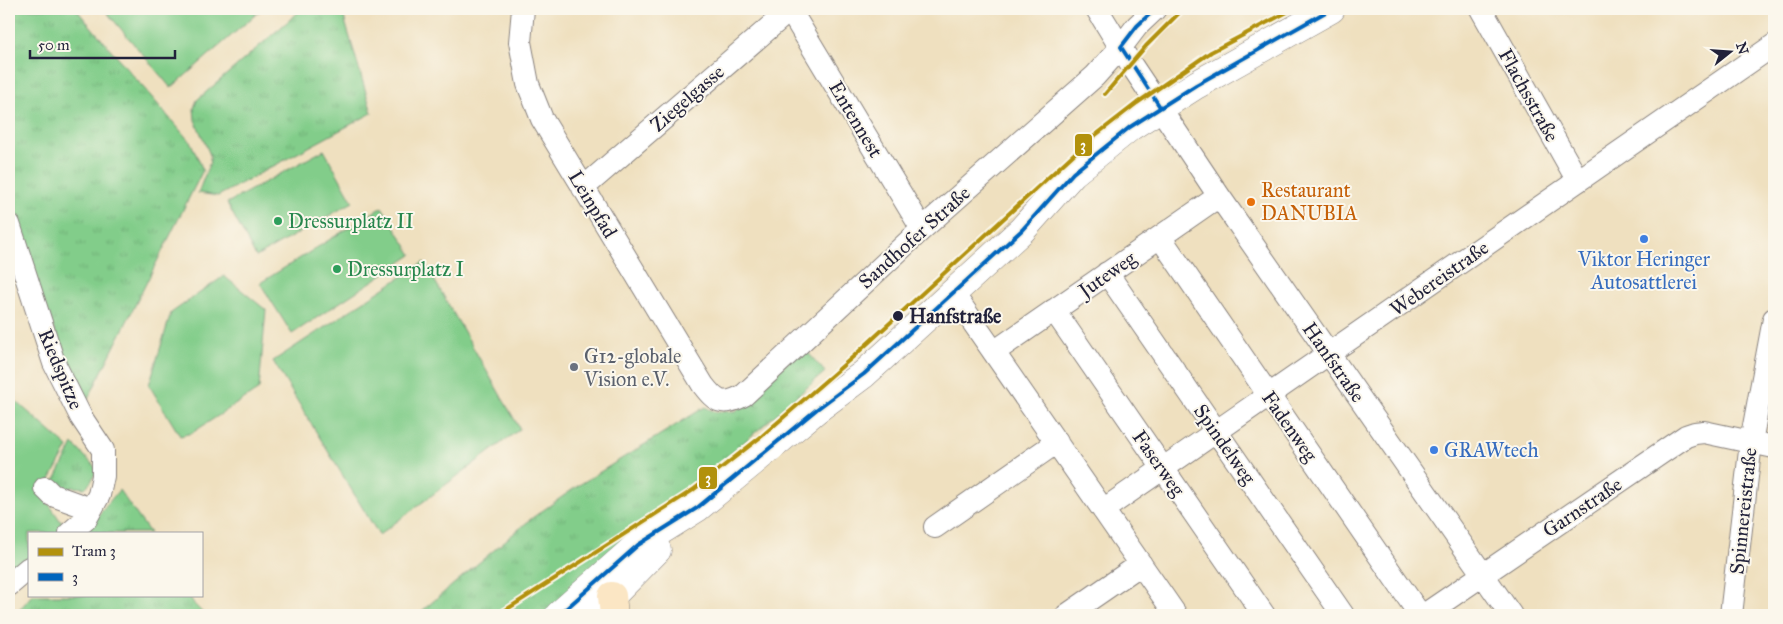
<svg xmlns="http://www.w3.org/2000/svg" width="1783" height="624" font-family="'IM FELL Great Primer',serif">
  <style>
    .grass { fill: url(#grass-tufts); stroke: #527862 }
    .pitch { fill: #82cd8a; stroke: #527862 }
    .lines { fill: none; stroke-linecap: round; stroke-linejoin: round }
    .minor-casing { stroke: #88817d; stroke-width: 24 }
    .tertiary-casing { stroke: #88817d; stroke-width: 29 }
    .secondary-casing { stroke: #88817d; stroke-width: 29 }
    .minor { stroke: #fff; stroke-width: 22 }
    .tertiary { stroke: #fff; stroke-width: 28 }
    .secondary { stroke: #fbe6c4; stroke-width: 28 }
    .bus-1-casing { stroke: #fbf7ec; stroke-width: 8 }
    .bus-1 { stroke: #0065bd; stroke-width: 4 }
    .tram-1-casing { stroke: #fbf7ec; stroke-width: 8 }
    .tram-1 { stroke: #b2910c; stroke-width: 4 }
    .food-dot { fill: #e8710a; stroke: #fbf7ec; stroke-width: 2 }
    .leisure-dot { fill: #2e9e5b; stroke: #fbf7ec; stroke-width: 2 }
    .shop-dot { fill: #3f7fe0; stroke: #fbf7ec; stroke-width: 2 }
    .stop-dot { fill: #22223b; stroke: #fbf7ec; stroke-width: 2 }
    .worship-dot { fill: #6b7280; stroke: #fbf7ec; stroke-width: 2 }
    .labels { text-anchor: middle; stroke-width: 4; stroke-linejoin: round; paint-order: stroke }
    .street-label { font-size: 20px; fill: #22223b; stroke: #fbf7ec }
    .food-label { font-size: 20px; fill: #c56008; stroke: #fbf7ec; text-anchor: start }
    .leisure-label { font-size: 20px; fill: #27864d; stroke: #fbf7ec; text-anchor: start }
    .shop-label { font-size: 20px; fill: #366cbe; stroke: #fbf7ec }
    .stop-label { font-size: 20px; font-weight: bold; fill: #22223b; stroke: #fbf7ec; text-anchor: start }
    .worship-label { font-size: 20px; fill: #5b616d; stroke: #fbf7ec; text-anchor: start }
    .line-badge { stroke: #fbf7ec; stroke-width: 2 }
    .badge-label { font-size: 14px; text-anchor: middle; font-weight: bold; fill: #fff }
  </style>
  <defs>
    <pattern id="grass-tufts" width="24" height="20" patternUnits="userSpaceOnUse" patternTransform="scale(1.25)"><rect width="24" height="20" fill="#82cd8a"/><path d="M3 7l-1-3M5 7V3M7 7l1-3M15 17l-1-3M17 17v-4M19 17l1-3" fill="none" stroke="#70b078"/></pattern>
  </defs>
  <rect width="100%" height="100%" fill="#fbf7ec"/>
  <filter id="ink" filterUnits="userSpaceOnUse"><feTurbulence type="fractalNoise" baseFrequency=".02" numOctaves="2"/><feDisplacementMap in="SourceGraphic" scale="10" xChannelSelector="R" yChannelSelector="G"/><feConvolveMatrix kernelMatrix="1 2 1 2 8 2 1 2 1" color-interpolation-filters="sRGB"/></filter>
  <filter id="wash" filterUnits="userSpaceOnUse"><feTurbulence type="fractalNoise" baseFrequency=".0096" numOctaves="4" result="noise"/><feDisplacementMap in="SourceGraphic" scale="20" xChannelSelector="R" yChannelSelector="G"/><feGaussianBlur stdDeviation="1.12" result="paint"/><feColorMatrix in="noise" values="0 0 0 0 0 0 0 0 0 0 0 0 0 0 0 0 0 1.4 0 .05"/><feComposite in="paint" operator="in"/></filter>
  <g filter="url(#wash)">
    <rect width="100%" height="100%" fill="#efe0bf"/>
    <path class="grass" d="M9 9H76L191 143 203 170 85 405 35 284 9 203Z
      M302 9H343L345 21 372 113 218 196 198 193 210 162V155L195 120 194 108 197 100Z
      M803 347 825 372 545 615H417L532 518 579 485 705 407 715 412 736 411Z
      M73 444 97 469 91 482 85 488 73 487 62 492 53 484Z
      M119 490 150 533H84Z
      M32 595H189L194 604 205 615H15Z"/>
    <path class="pitch" d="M104 9H262L171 88Z
      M324 150 353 202 256 257 227 203Z
      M382 207 412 255 292 334 260 283Z
      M424 262 520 429 379 535 273 361Z
      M224 276 266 310 259 389 192 433 180 436 149 385 171 313Z
      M9 395 68 447 42 494 64 526 57 533H29V557L9 574Z"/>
  </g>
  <g filter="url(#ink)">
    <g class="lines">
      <defs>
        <path id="minor" d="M523 9 520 42 528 84 542 119 703 385C716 402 723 407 744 395L922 229 1095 76 1121 47 1137 26 1155 9
          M1097 9 1130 63 1219 196 1511 615
          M1481 9 1578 181
          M790 10 922 229
          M583 188 791 9
          M9 224 54 363 81 417 103 450V476L99 495 86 519 70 533
          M1160 237 1420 615
          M1107 273 1343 615
          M952 292 1176 615
          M1054 310 1264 615
          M994 352 1219 196
          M45 488 52 495 91 509
          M1103 510 1774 45
          M935 527 1057 442
          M9 585 29 568
          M1067 615 1141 564
          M1424 615 1686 436 1695 433 1704 432 1774 447
          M1731 615 1751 442 1774 319"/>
        <path id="tertiary" d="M559 615 638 545 697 508 817 409 864 374 1022 230 1073 173 1130 127 1196 85 1331 9
          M593 615 657 550"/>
        <path id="secondary" d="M612 596 614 615"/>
      </defs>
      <use href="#minor" class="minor-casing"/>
      <use href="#tertiary" class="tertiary-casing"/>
      <use href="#secondary" class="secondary-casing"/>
      <use href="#minor" class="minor"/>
      <use href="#tertiary" class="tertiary"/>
      <use href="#secondary" class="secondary"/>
      <defs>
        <path id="bus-1" d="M1155 9 1137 26 1121 47 1160 107
          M559 615 638 545 697 508 817 409 864 374 1022 230 1073 173 1130 127 1196 85 1331 9"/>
      </defs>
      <use href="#bus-1" class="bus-1-casing"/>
      <use href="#bus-1" class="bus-1"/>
      <defs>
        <path id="tram-1" d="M1105 94 1146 46 1183 9
          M498 615 693 490 762 436 854 356 1088 141 1137 103 1211 52 1293 9"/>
      </defs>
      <use href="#tram-1" class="tram-1-casing"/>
      <use href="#tram-1" class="tram-1"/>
    </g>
  </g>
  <circle class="food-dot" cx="1251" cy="202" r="5"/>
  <g class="leisure-dot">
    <circle cx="278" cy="221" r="5"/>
    <circle cx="337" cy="269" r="5"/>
  </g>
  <g class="shop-dot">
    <circle cx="1644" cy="239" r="5"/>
    <circle cx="1434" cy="450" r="5"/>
  </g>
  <circle class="stop-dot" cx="898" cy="316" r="6"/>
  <circle class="worship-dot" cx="574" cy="367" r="5"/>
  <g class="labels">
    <g class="street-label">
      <text transform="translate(1529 95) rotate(61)" y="7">Flachsstraße</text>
      <text transform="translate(687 98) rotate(-41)" y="7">Ziegelgasse</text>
      <text transform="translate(856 119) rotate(59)" y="7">Entennest</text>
      <text transform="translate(593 204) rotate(59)" y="7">Leinpfad</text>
      <text transform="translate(914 237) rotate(-42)" y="7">Sandhofer Straße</text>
      <text transform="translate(1107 274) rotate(-35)" y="7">Juteweg</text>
      <text transform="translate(1439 278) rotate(-35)" y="7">Webereistraße</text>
      <text transform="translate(1334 362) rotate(55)" y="7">Hanfstraße</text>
      <text transform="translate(61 369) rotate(67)" y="7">Riedspitze</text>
      <text transform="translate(1290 426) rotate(55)" y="7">Fadenweg</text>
      <text transform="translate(1225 444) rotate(55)" y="7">Spindelweg</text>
      <text transform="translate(1159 463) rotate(55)" y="7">Faserweg</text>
      <text transform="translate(1582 507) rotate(-34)" y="7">Garnstraße</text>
      <text transform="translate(1743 511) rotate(-84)" y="7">Spinnereistraße</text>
    </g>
    <g class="food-label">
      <text x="1261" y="197">Restaurant<tspan x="1261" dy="23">DANUBIA</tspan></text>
    </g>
    <g class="leisure-label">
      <text x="288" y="228">Dressurplatz II</text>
      <text x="347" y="276">Dressurplatz I</text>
    </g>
    <g class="shop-label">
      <text x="1644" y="266">Viktor Heringer<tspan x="1644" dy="23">Autosattlerei</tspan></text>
      <text x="1444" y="457" text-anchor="start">GRAWtech</text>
    </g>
    <g class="stop-label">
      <text x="909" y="323">Hanfstraße</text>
    </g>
    <g class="worship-label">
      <text x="584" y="363">G12-globale<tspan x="584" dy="23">Vision e.V.</tspan></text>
    </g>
  </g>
  <g class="line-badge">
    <rect x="1074" y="133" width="19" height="24" rx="5" fill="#b2910c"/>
    <rect x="698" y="466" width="20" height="24" rx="5" fill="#b2910c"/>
  </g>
  <g class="badge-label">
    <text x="1083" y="150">3</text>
    <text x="708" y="483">3</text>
  </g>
  <rect width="1783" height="624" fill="none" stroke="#fbf7ec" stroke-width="30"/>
  <rect x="28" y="532" width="175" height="65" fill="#fbf7ec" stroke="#a4a2a5"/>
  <rect x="38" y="548" width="25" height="8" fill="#b2910c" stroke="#a4a2a5"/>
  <text x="72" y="556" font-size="15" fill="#22223b">Tram 3</text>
  <rect x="38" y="573" width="25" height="8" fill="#0065bd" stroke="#a4a2a5"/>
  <text x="72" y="582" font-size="15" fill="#22223b">3</text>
  <g transform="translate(1730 52) rotate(73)" stroke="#fbf7ec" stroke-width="4" paint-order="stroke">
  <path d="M0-4L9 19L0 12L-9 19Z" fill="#22223b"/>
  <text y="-8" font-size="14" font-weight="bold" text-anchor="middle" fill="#22223b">N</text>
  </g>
  <path d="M30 50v8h145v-8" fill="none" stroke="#22223b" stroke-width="2.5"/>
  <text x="38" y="50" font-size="15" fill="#22223b" stroke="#fbf7ec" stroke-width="4" paint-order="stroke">50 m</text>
</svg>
